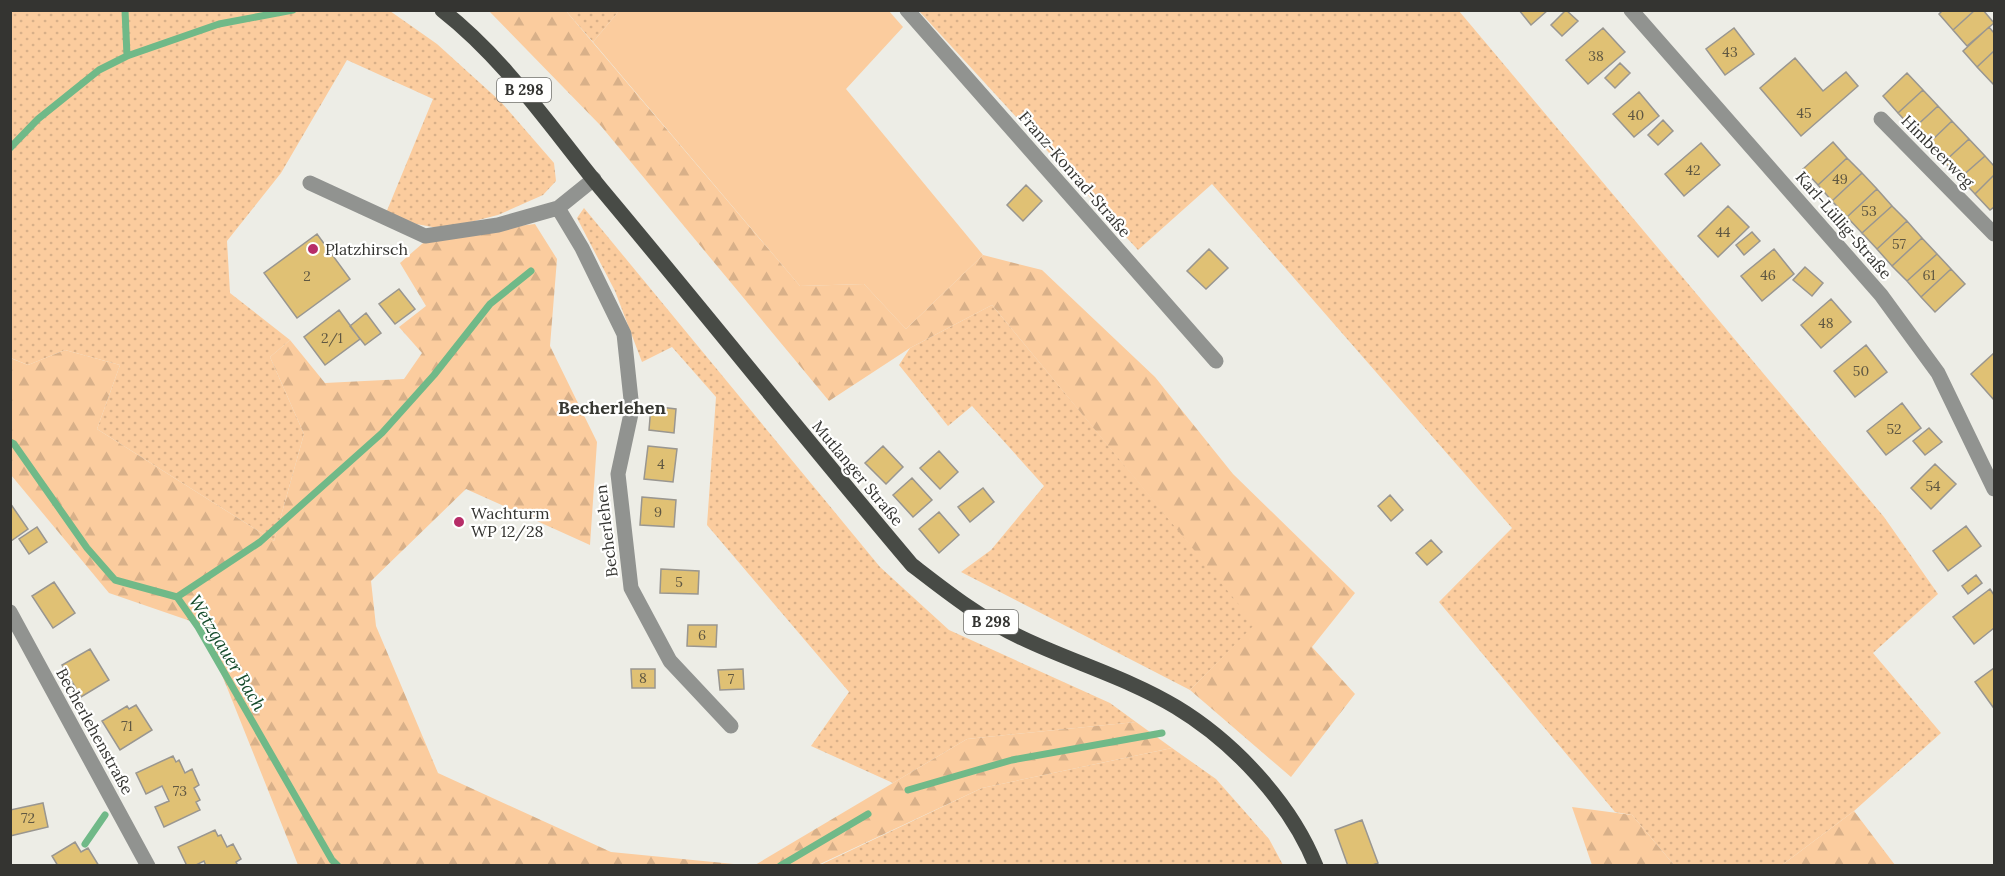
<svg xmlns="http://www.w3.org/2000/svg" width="2005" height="876" font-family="Lora,serif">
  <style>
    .grass { fill: url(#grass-dots) }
    .forest { fill: url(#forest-firs) }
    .garden { fill: #fbcc9e }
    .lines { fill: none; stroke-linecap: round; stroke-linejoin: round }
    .stream { stroke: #70b988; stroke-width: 7 }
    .building { fill: #e0c174; stroke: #999690; stroke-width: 1.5 }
    .minor { stroke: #919390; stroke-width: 15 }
    .major { stroke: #484b46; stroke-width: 15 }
    .poi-dot { fill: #b72d68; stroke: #fffffe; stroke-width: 2 }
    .labels { text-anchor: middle; stroke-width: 4.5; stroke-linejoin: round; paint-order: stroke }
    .number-label { font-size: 14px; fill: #5f5742 }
    .shield { fill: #fffffe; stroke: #71716e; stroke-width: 1.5 }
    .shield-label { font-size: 15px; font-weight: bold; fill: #343431 }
    .street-label { font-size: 16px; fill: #343431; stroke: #fffffe }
    .poi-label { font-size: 16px; fill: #343431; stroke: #fffffe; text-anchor: start }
    .neighbourhood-label { font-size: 18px; font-weight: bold; fill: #363731; stroke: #fffffe }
    .water-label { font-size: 18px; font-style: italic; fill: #134a2a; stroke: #fffffe }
  </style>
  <defs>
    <pattern id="grass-dots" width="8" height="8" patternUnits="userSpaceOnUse" patternTransform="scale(1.5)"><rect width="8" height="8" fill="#fbcc9e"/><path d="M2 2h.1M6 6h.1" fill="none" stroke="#d8b089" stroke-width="1.8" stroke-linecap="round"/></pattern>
    <pattern id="forest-firs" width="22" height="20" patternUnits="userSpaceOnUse" patternTransform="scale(1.5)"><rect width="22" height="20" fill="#fbcc9e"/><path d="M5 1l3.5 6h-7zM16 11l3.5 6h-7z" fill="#d8b089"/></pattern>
  </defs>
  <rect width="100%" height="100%" fill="#edede6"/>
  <path class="grass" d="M10 11H390L437 44 501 102 554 163 556 181 543 195 498 215 443 229 411 223 386 213 433 99 347 60 281 173 227 241 230 293 290 340 270 357 304 434 274 541 97 429 120 365 65 350 28 365 11 358Z
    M566 11H619L593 42Z
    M919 11H1459L1884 517 1938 594 1873 653 1941 733 1854 811 1782 865H1674L1632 815 1615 812 1439 602 1512 528 1212 184 1138 250Z
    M584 208 880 567 949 630 1110 703 1136 722 967 739 893 783 811 746 849 692 707 525 716 397 672 347 642 362 615 291 577 218Z
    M992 305 1256 624 1190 690 961 572 991 550 1044 486 972 406 948 426 899 365 910 348Z
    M1172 748 1216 779 1269 839 1283 865 818 866 982 788Z"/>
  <path class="forest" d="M489 11H566L800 286 864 284 906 329 983 255 1042 270 1155 377 1233 474 1355 593 1312 647 1355 694 1291 777 1190 690 1255 624 992 305 910 348 829 401 601 126Z
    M535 224 557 259 550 346 597 442 590 545 466 489 371 581 376 626 438 773 611 852 744 865H298L202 625 109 593 11 475 10 358 28 365 65 350 120 365 97 429 274 541 304 434 270 357 290 340 325 383 404 379 422 353 399 327 426 306 400 263 430 237Z
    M1136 722 1172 748 982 788 818 865H755L967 739Z
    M1572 807 1632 815 1674 865H1592Z
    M1854 811 1895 865H1782Z"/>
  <path class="garden" d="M619 11H889L903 27 846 89 983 255 906 329 864 284 800 286 593 42Z"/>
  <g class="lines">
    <path class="stream" d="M125 10 127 56
      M10 148 38 119 99 70 127 56 219 24 293 10
      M10 442 14 444 87 548 115 580 177 597 198 627 332 860 338 866
      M177 597 260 542 382 433 434 375 490 304 531 271
      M908 790 1012 760 1162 733
      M85 844 105 815
      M780 866 868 814"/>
  </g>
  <path class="building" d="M1519 10H1548L1531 25Z
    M1566 10 1578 21 1562 36 1551 25Z
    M1943 10H1975L1953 30 1939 14Z
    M1975 10H1983L1994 23 1967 46 1953 30Z
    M1989 27 1994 33V51L1977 67 1963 51Z
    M1603 28 1625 52 1588 84 1566 60Z
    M1734 28 1754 54 1725 75 1706 49Z
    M1994 51V82L1993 84 1977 67Z
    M1795 58 1823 91 1846 72 1858 86 1801 136 1760 88Z
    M1620 63 1630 73 1615 88 1605 78Z
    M1907 73 1923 90 1898 113 1883 96Z
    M1923 90 1938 106 1913 129 1898 113Z
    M1639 92 1659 116 1634 137 1613 114Z
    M1938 106 1952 121 1928 144 1913 129Z
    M1663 120 1673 131 1658 145 1648 135Z
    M1952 121 1969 139 1944 162 1928 144Z
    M1969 139 1985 156 1960 178 1944 162Z
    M1833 142 1847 158 1818 185 1803 169Z
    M1701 143 1720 165 1684 196 1665 174Z
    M1985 156 1994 166V175L1975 194 1960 178Z
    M1847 158 1862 173 1832 201 1818 185Z
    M1862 173 1877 189 1847 217 1832 201Z
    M1994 175V207L1990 210 1975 194Z
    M1026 185 1042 201 1023 221 1007 205Z
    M1877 189 1892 206 1862 233 1847 217Z
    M1728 206 1749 227 1718 257 1698 236Z
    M1892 206 1907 221 1877 249 1862 233Z
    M1907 221 1922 238 1892 266 1877 249Z
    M1752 232 1760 241 1744 255 1736 245Z
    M317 234 350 279 297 318 264 273Z
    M1922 238 1937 254 1907 281 1892 266Z
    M1209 249 1228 268 1206 289 1187 271Z
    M1774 249 1794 274 1762 301 1741 276Z
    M1937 254 1951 269 1921 297 1907 281Z
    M1805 267 1823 283 1812 296 1793 280Z
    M1951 269 1965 284 1935 312 1921 297Z
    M399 289 415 309 395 324 379 304Z
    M1831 299 1851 322 1821 348 1801 325Z
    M339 310 360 339 325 365 304 337Z
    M366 313 381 333 365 345 350 326Z
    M1866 345 1887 372 1855 397 1834 371Z
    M1994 353V400L1971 374Z
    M1902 403 1921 428 1886 455 1867 431Z
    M651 406 676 409 674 433 649 430Z
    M1929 428 1942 442 1925 455 1913 441Z
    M648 446 677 449 673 482 644 479Z
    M883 446 903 467 886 484 865 463Z
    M939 451 958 472 940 489 920 468Z
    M1935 464 1956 484 1931 509 1911 488Z
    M912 478 932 500 913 517 893 495Z
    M983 488 994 502 970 522 958 507Z
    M1390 495 1403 510 1391 521 1378 506Z
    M642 497 676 500 674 527 640 525Z
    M10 503 28 529 11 541H10Z
    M939 512 959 535 939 553 919 529Z
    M1966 526 1981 546 1948 571 1933 551Z
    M37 527 47 542 29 554 19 539Z
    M1431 540 1442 552 1427 565 1416 553Z
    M661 569 699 571 698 594 660 593Z
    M1976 575 1982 583 1968 594 1962 586Z
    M54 582 75 613 53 628 32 596Z
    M1990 589 1994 595V628L1974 644 1953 617Z
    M688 625H717L716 647 687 646Z
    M90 649 109 680 81 697 62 665Z
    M1994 668V706L1993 707 1975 682Z
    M631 669H655V688H632Z
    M743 669 744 689 720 690 718 670Z
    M136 705 152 730 120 750 102 721 127 706 129 709Z
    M173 756 176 762 179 760 185 773 192 769 199 785 194 788 200 800 196 802 200 810 164 827 155 807 169 801 162 786 146 794 136 773Z
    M43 803 48 827 10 836V810Z
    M1362 820 1378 863 1370 866H1348L1335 830Z
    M215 830 218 836 221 835 227 847 233 844 241 859 236 862 238 866H206L204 861 194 866H187L178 847Z
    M75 842 81 852 88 848 99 866H58L52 856Z"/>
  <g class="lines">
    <path class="minor" d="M907 10 1216 361
      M1631 10 1881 295 1938 373 1994 489
      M1881 119 1994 234
      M310 183 425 236 498 225 558 208 594 179
      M558 208 582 248 624 334 632 409 618 474 631 588 670 661 731 726
      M10 612 148 866"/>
    <path class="major" d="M442 10C506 60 551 128 602 190 706 314 807 441 912 565 947 592 981 619 1022 638 1072 662 1128 678 1176 707 1234 742 1291 803 1316 866"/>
  </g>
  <g class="poi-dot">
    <circle cx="313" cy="249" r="6"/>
    <circle cx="459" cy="522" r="6"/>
  </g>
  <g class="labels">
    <g class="number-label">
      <text x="1730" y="57">43</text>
      <text x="1596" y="61">38</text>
      <text x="1804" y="118">45</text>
      <text x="1636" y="120">40</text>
      <text x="1693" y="175">42</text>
      <text x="1840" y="184">49</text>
      <text x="1869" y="216">53</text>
      <text x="1723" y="237">44</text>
      <text x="1899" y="249">57</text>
      <text x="1768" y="280">46</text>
      <text x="1929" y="280">61</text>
      <text x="307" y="281">2</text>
      <text x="1826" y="328">48</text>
      <text x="332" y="343">2/1</text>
      <text x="1861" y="376">50</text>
      <text x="1894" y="434">52</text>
      <text x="661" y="469">4</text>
      <text x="1933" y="491">54</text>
      <text x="658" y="517">9</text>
      <text x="679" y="587">5</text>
      <text x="702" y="640">6</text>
      <text x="643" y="683">8</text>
      <text x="731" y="684">7</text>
      <text x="127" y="731">71</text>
      <text x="180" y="796">73</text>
      <text x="28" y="823">72</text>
    </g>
    <g class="shield">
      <rect x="497" y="78" width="54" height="24" rx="4.5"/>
      <rect x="964" y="610" width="54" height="24" rx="4.5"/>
    </g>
    <g class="shield-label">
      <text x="524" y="95">B 298</text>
      <text x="991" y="627">B 298</text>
    </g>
    <g class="street-label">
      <text transform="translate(1938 151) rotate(45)" y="6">Himbeerweg</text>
      <text transform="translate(1075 174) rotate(49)" y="6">Franz-Konrad-Straße</text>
      <text transform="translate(1844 225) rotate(49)" y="6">Karl-Lüllig-Straße</text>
      <text transform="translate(858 473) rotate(50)" y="6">Mutlanger Straße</text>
      <text transform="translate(606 531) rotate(-97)" y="6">Becherlehen</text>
      <text transform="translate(95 731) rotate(61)" y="6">Becherlehenstraße</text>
    </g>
    <g class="poi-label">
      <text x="325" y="255">Platzhirsch</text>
      <text x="471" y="519">Wachturm<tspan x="471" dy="18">WP 12/28</tspan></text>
    </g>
    <g class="neighbourhood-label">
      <text x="612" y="414">Becherlehen</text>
    </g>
    <g class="water-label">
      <text transform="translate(227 653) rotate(59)" y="6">Wetzgauer Bach</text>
    </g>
  </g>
  <rect width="2005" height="876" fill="none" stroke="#343431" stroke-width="24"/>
</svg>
